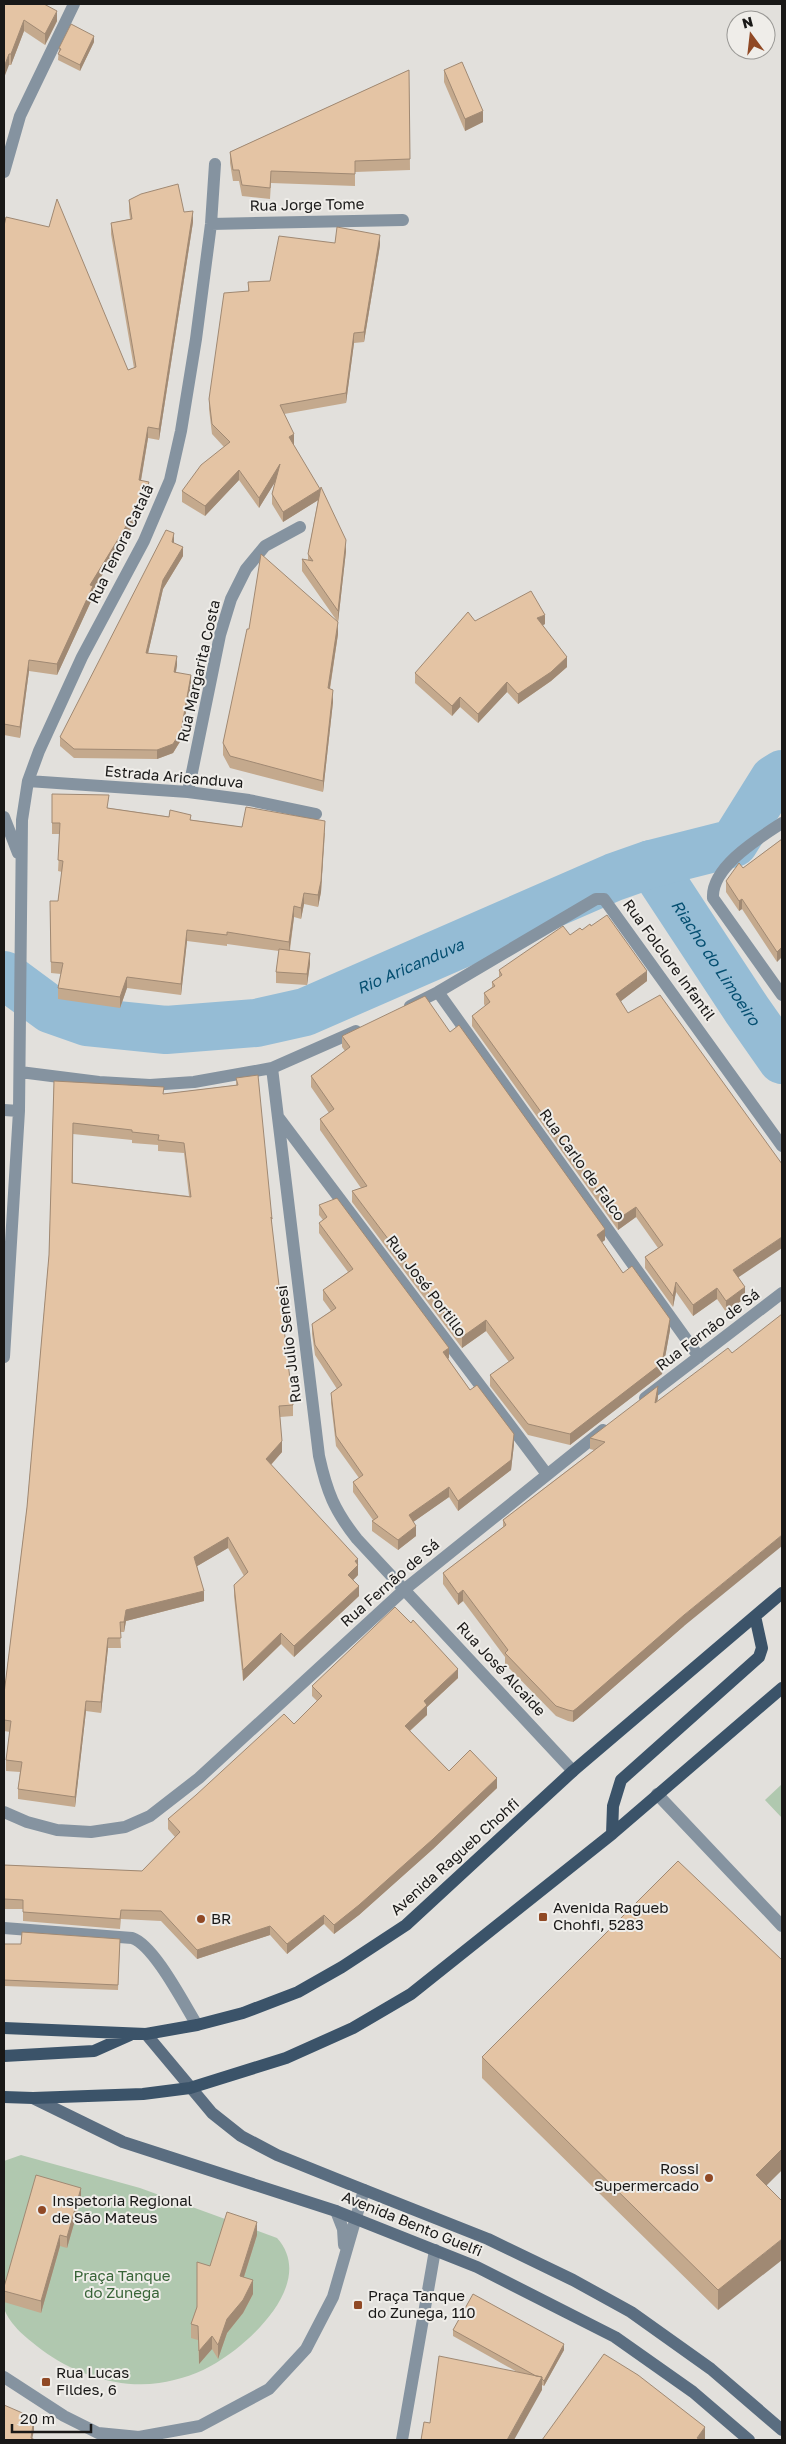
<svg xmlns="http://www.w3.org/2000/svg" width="786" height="2444" font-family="'Golos Text',sans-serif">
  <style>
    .green { fill: #b0c8af }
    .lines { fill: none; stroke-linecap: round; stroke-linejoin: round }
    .river { stroke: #95bcd5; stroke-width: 48 }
    .service { stroke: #8593a0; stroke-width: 12 }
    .minor { stroke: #8593a0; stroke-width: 12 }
    .tertiary { stroke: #8593a0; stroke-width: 12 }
    .secondary { stroke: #5a6d80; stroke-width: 12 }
    .primary { stroke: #3b5369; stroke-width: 12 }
    .wall { fill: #c4a98d; fill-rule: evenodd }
    .shaded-wall { fill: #a08973 }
    .building { fill: #e4c4a4; stroke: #a08973; fill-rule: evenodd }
    .poi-dot { fill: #904925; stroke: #efede9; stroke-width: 2 }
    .labels { text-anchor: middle; stroke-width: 4; stroke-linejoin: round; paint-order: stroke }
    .street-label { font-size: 15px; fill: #191817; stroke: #efede9 }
    .poi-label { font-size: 15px; fill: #191817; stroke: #efede9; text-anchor: start }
    .park-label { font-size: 15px; fill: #386438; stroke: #efede9 }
    .water-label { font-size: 16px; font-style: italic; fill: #054f71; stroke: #efede9 }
  </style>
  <rect width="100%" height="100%" fill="#e2e0dc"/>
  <path class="green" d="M782 1784V1818L765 1800Z
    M21 2155 140 2188 277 2238C316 2281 253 2341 216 2363 200 2373 179 2380 159 2383 119 2389 74 2374 42 2350 29 2340 9 2325 4 2308 1 2298 4 2282 4 2271 4 2234 4 2197 4 2161Z"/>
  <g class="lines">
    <g class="river">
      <path id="s1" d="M651 864 747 1010 782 1060"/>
      <path id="s2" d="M4 975 50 1009 87 1022 166 1030 256 1023 305 1012 614 877 651 864 734 843 774 779 782 774"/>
    </g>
    <path class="service" d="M657 1794 782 1926
      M4 1928 132 1938C154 1945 184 2004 197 2025"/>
    <path class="minor" d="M4 172 20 116 74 4
      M211 224 403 220
      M28 781 188 792 249 800 316 814
      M188 792 220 635 231 599 246 569 265 546 300 527
      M4 817 18 853
      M782 823C759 838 711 867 713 898L782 995
      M438 992 699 1357
      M410 1006 438 992 596 899H604L782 1146
      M272 1068 319 1456C327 1492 334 1510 357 1539L573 1771
      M20 1072 99 1082 150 1085 194 1082 272 1068 356 1031
      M4 1110 19 1111
      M279 1118 546 1473
      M4 1357 19 1111 22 820 28 781 39 751 82 657 144 541 170 480 181 431 196 339 211 224 215 164
      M645 1398 782 1293
      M4 1812 27 1822 57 1830 91 1832 125 1827 150 1816 199 1778 405 1589 603 1430
      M402 2440 435 2250"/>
    <path class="tertiary" d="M336 2211 343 2229 344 2245
      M4 2377 64 2416 98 2433 139 2437 200 2426 269 2389 306 2349 333 2297 364 2190"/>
    <path class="secondary" d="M146 2034 212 2113 241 2136 277 2155 339 2180 488 2239 573 2280 631 2312 711 2369 782 2430
      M33 2098 123 2142 336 2211 477 2267 615 2337 693 2392 749 2440"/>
    <path class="primary" d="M612 1834 613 1806 621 1780 759 1657 762 1648 755 1616
      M4 2028 146 2034 197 2025 243 2013 298 1992 342 1967 406 1925 573 1771 782 1593
      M4 2056 94 2051 130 2035
      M4 2097 33 2098 143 2094 190 2088 286 2058 353 2028 411 1994 612 1834 782 1688"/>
  </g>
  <path class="wall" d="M4 4 46 5 57 21 45 45 24 31 11 65H9Z
    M94 42 80 71 58 60 59 48Z
    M409 70 410 170 355 172V186L271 183 270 199 242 196 239 181H233L230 163V152Z
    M444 70 483 122 465 131 444 82Z
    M129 200 184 212 193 222 159 440 148 438 141 481 149 493 144 508 93 590V597L57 675 29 671 20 738 4 735V226L128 370 134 368 111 234V223L130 219 129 211Z
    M335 243 380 245 364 342 354 343 346 403 284 414 294 444H293L320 494 346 551 338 622V634L330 689 333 702 323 792 230 768 223 755V743L249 629 337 621 302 571V559L308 560V554L318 500 283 522 272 504V494L275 482 259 508 239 480 205 516 182 502V491L224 447 212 434 209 409V399L248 291V282L270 281Z
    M174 542V543L183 556 163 589 148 653 177 665 176 672 191 684 181 740 173 753 157 759 74 758 60 746V737Z
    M475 621 545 624 543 625 567 667 551 681 518 704 507 692 478 723 460 707 452 716 415 683V673Z
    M52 794 109 808 242 827 325 833 321 892 318 907 304 904 301 919 294 917 290 950 310 964 307 985 276 983V972L279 951 227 944V946L187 941 181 995 127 988 120 1008 58 999V988L61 974 51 973 50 912 58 901 62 872 58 871 60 834H52Z
    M782 839 777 962 742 909 739 911 726 892V881L743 868Z
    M582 930 647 981 621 1001 738 1277 745 1298 726 1312 717 1299 693 1316 676 1292 673 1307 645 1268V1257L658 1248 636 1217 618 1230 472 1026V1016L485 1006 484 1004V993L492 987V982L499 977V970L570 935Z
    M450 1032 605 1240 602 1242 623 1273 670 1330 662 1374 570 1445 528 1435 490 1386V1375L509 1362 486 1331 462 1348 352 1202V1191L361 1188 320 1130V1119L329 1113 311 1087V1076L345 1051 342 1047V1036Z
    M236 1078 272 1219V1229L293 1405V1416L280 1417 282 1452 271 1465 358 1564V1575L353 1580 359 1596 294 1657 281 1644 243 1681 234 1596V1585L244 1576 228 1548 197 1566 204 1601 126 1621 124 1632H120L121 1648H108L101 1713 86 1711 75 1807 18 1799V1789L20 1772 6 1771V1760L10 1732 4 1731V1694L27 1507 49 1255 54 1081 164 1094 236 1085ZM73 1134 132 1140V1143L158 1145V1151L184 1153 189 1196 73 1183Z
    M319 1205 449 1358 448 1359 470 1390 514 1444 511 1470 458 1511 449 1497 413 1522 416 1536 398 1550 372 1531V1521L373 1520 353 1492V1482L359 1478 336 1446 331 1403V1393L337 1389 315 1355 312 1334V1324L331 1311 323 1300V1290L348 1272 319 1233V1223L323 1220 319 1215Z
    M658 1397 657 1402 684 1626 577 1719 573 1722 568 1721 556 1716 505 1664V1657L463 1601 458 1605 443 1584V1573L503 1527V1520L594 1450 590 1449V1438Z
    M458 1678 427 1707V1715L410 1731 449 1771 497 1788 433 1849 359 1915 334 1934 324 1924 287 1954 270 1935 197 1959 161 1921 121 1919 120 1929 23 1921V1909H4V1865L142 1871 175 1837 168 1829V1819L294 1724 317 1701 312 1696V1686Z
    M120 1939 118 1990 4 1986V1944H21Z
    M782 1960V2170L766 2185 718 2310 482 2078V2057Z
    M81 2199 67 2248 60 2246 41 2313 4 2302V2287Z
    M257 2235 244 2277 253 2294 243 2313 227 2333 218 2359 212 2349 199 2364 198 2340 191 2338V2324L210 2266Z
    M453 2330 564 2350 544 2386 542 2385V2390L430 2423 519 2373 453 2336Z"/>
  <path class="shaded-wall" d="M57 11V21L45 45V34Z
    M24 20V31L11 65V54Z
    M94 36V42L80 71V65Z
    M9 54V65L4 78V67Z
    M483 111V122L465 131V119Z
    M193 211V222L159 440V429Z
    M380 235V245L364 342V332Z
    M354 333V343L346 403V393Z
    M148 427V438L139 491V480Z
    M294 434V444L289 447V437Z
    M280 464V474L259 508V498Z
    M239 470V480L205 516V506Z
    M149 482V493L144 508 93 590V597L57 675V664L90 585Z
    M320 489V499L283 522V512Z
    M174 533V542L172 551V542Z
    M346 540V551L338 622V611Z
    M183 547V556L163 589 146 662V653L163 580Z
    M545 615V624L537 628V618Z
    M338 622V634L328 700V688Z
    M177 656V665L174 681V672Z
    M567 657V667L551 681 518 704V694Z
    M29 660V671L20 738V727Z
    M191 675V684L181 740 173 753 157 759V750Z
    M507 682V692L478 723V714Z
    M333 690V702L323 792V781Z
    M460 697V707L452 716V706Z
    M325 821 321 892 318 907V895Z
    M304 893V904L301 919V908Z
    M742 899V909L739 911V901Z
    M294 906V917L289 953V942Z
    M187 930V941L181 995V984Z
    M782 947V957L777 962V952Z
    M310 953V964L307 985V974Z
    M647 971V981L616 1005V994Z
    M127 977V988L120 1008V997Z
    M636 1207V1217L618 1230V1219Z
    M605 1229V1240L597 1246V1235Z
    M782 1237V1248L733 1281V1270Z
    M676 1282V1292L673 1307V1296Z
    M745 1287V1298L726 1312V1301Z
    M717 1288V1299L693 1316V1305Z
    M670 1319V1330L662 1374 570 1445V1434Z
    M486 1320V1331L462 1348V1337Z
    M449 1348V1358L443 1362V1352Z
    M658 1386V1397L655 1414V1403Z
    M514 1434V1444L511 1470 458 1511V1501Z
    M282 1441V1452L266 1470V1459Z
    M449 1487V1497L409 1525V1515Z
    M416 1526V1536L398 1550V1540Z
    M782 1535V1546L684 1626 577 1719 573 1722V1711L684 1615Z
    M228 1537V1548L194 1568V1557Z
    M358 1559V1575L348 1585V1575L355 1561Z
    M359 1586V1596L294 1657V1646Z
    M463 1590V1601L458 1605V1594Z
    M204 1591V1601L126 1621 124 1632V1622L126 1610Z
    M281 1633V1644L243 1681V1670Z
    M108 1638V1648L101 1713V1702Z
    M458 1669V1678L427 1707V1715L405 1735V1726L424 1701Z
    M86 1701V1711L75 1807V1797Z
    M497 1778V1788L433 1849 359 1915 334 1934V1925Z
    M324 1915V1924L287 1954V1944Z
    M270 1926V1935L197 1959V1950Z
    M782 2149V2170L756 2196V2175Z
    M81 2188V2199L67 2248V2237Z
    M257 2222V2235L240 2289V2276Z
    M60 2235V2246L41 2313V2301Z
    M782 2239V2260L718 2310V2290Z
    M253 2280V2294L243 2313 227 2333 218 2359V2345L227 2319Z
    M212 2336V2349L199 2364V2351Z
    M564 2344V2350L544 2386V2381Z
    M542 2377V2390L514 2440H507Z
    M34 2418V2430L32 2440H31Z
    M705 2427V2439L704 2440H697V2438Z"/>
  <path class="building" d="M4 4H44L57 11 45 34 24 20 11 54H9L4 67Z
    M71 24 94 36 80 65 58 54 61 49 59 48Z
    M462 62 483 111 465 119 444 70Z
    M409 70 410 159 355 161V174L271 171 270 188 242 185 239 170H233L230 152Z
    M178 184 184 212 193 211 159 429 148 427 139 480 149 482 144 497 90 585 93 586 57 664 29 660 20 727 4 724V226L6 217 49 227 57 199 128 370 136 367 111 223 132 219 129 200 141 194Z
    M337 227 380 235 364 332 354 333 346 393 280 405 294 434 289 437 320 489 283 512 272 494 280 464 259 498 239 470 205 506 182 491 201 465 230 442 212 424 209 399 224 293 249 291 248 282 270 281 279 236 335 243Z
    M321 487 346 540 338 611 302 559 313 561 308 554Z
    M166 530 174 533 172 542 183 547 163 580 146 653 177 656 174 672 191 675 181 731 173 744 157 750 74 749 60 737Z
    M261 554 338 622 328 688 333 690 323 781 230 756 223 743 247 629H249Z
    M531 591 545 615 537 618 567 657 551 672 518 694 507 682 478 714 460 697 452 706 415 673 468 612 475 621Z
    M52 794 109 795 107 808 169 817 170 810 191 815 190 820 242 827 246 807 325 821 321 881 318 895 304 893 301 908 294 906 289 942 227 932V935L187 930 181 984 127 977 120 997 58 988 63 963 51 962 50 901H58L63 861 58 860 60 823H52Z
    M782 839V947L777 952 742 899 739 901 726 881 739 863 743 868Z
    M607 915 647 971 616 994 628 1013 660 995 782 1164V1237L733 1270 745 1287 726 1301 717 1288 693 1305 676 1282 673 1296 645 1257 663 1245 636 1207 618 1219 472 1016 490 1002 484 993 495 986 492 982 502 975 499 970 563 926 570 935 580 928 582 930 590 924 591 926Z
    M279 949 310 953 307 974 276 972Z
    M425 996 450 1032 459 1025 605 1229 597 1235 623 1273 632 1266 670 1319 662 1363 570 1434 528 1424 490 1375 514 1358 486 1320 462 1337 352 1191 367 1186 320 1119 334 1109 311 1076 350 1047 342 1036Z
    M258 1075 272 1219 271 1217 293 1405 279 1406 282 1441 266 1459 358 1559 355 1561 358 1565 348 1575 359 1586 294 1646 281 1633 243 1670 234 1585 248 1572 228 1537 194 1557 204 1591 126 1610 124 1622H120L121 1638H108L101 1702 86 1701 75 1797 18 1789 22 1762 6 1760 11 1721 4 1720V1694L27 1507 49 1255 54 1081 164 1087 163 1094 238 1085 236 1078ZM73 1123 132 1130V1132L159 1135 158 1140 184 1143 191 1197 72 1183Z
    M337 1198 449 1348 443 1352 470 1390 477 1385 514 1434 511 1460 458 1501 449 1487 409 1515 416 1526 398 1540 372 1521 378 1517 353 1482 363 1475 336 1436 331 1393 342 1385 315 1345 312 1324 336 1308 323 1290 353 1269 319 1223 327 1217 319 1205Z
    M782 1314V1535L684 1615 577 1708 573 1711 568 1710 556 1706 505 1653 508 1650 463 1590 458 1594 443 1573 506 1525 503 1520 605 1442 590 1438 658 1386 655 1403 728 1348 732 1353Z
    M395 1607 411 1623 413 1620 458 1669 424 1701 427 1705 405 1726 449 1771 470 1750 497 1778 433 1839 359 1905 334 1925 324 1915 287 1944 270 1926 197 1950 161 1911 121 1910 120 1919 23 1912V1900L4 1899V1865L142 1871 180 1832 168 1819 196 1795 284 1714 294 1724 322 1696 312 1686Z
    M678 1861 782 1960V2149L756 2175 782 2201V2239L718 2290 482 2057Z
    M22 1932 120 1939 118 1985 4 1980V1944H21Z
    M36 2175 81 2188 67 2237 60 2235 41 2301 4 2291V2287Z
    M227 2212 257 2222 240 2276 253 2280 243 2300 227 2319 218 2345 212 2336 199 2351 198 2326 191 2324 197 2307V2262L210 2266Z
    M473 2294 564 2344 544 2381 542 2379V2377L536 2376 453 2330Z
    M604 2354 638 2375 705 2427 697 2438 701 2440H542Z
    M439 2356 542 2377 507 2440H421L424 2422 430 2423Z
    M4 2405 34 2418 31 2438 35 2440H4Z"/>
  <g class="poi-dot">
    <rect x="538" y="1912" width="10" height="10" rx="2.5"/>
    <circle cx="201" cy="1919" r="5"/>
    <circle cx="709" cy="2178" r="5"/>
    <circle cx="42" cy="2210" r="5"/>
    <rect x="353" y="2300" width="10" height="10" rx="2.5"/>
    <rect x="41" y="2377" width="10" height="10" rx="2.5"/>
  </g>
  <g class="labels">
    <g class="street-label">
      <text transform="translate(307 205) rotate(-1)" y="5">Rua Jorge Tome</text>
      <text transform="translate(121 544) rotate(-64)" y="5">Rua Tenora Catalã</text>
      <text transform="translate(199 671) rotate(-77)" y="5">Rua Margarita Costa</text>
      <text transform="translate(174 777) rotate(5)" y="5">Estrada Aricanduva</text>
      <text transform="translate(669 960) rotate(54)" y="5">Rua Folclore Infantil</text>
      <text transform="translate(582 1165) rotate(54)" y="5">Rua Carlo de Falco</text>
      <text transform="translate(426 1286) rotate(53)" y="5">Rua José Portillo</text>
      <text transform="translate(708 1330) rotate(-37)" y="5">Rua Fernão de Sá</text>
      <text transform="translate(289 1344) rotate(-97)" y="5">Rua Julio Senesi</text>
      <text transform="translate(390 1583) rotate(-41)" y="5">Rua Fernão de Sá</text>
      <text transform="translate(501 1669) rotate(47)" y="5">Rua José Alcaide</text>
      <text transform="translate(455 1857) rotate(-42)" y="5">Avenida Ragueb Chohfi</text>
      <text transform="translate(412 2224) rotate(22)" y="5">Avenida Bento Guelfi</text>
    </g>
    <g class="poi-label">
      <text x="553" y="1913">Avenida Ragueb<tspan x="553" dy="17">Chohfi, 5283</tspan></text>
      <text x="211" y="1924">BR</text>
      <text x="699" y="2174" text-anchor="end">Rossi<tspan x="699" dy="17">Supermercado</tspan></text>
      <text x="52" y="2206">Inspetoria Regional<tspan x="52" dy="17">de São Mateus</tspan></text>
      <text x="368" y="2301">Praça Tanque<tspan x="368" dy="17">do Zunega, 110</tspan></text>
      <text x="56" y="2378">Rua Lucas<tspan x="56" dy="17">Fildes, 6</tspan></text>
    </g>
    <g class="park-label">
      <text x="122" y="2281">Praça Tanque<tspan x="122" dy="17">do Zunega</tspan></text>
    </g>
    <g class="water-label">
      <text dy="6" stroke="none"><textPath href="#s1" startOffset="118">Riacho do Limoeiro</textPath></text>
      <text dy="6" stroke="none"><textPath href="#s2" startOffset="431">Rio Aricanduva</textPath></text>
    </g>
  </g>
  <rect width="786" height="2444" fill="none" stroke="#191817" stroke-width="10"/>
  <g transform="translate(751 35) rotate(345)"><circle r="24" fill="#efede9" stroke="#999895"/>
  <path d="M0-4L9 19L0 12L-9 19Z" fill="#904925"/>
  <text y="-8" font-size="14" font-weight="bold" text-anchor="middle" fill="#191817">N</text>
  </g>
  <path d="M12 2424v8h79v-8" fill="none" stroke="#191817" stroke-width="2.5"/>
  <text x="20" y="2424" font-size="15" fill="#191817" stroke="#efede9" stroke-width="4" paint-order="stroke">20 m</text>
</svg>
